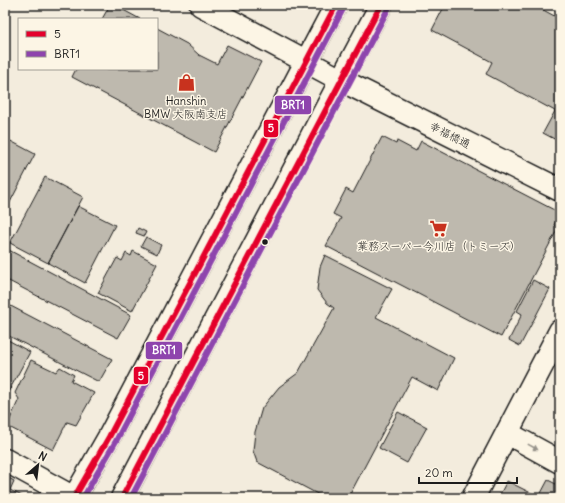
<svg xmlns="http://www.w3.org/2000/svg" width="565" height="503" font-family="Delius,'Klee One',sans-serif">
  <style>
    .building { fill: #beb9ae; stroke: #1c1c1c }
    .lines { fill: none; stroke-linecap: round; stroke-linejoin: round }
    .minor-casing { stroke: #1c1c1c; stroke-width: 25 }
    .tertiary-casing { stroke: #1c1c1c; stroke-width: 25 }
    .primary-casing { stroke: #1c1c1c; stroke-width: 25 }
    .minor { stroke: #fcf5e5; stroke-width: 22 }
    .tertiary { stroke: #fcf5e5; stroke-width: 22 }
    .primary { stroke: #fcf5e5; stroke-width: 22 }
    .bus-1-casing { stroke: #fcf5e5; stroke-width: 9 }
    .bus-2-casing { stroke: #fcf5e5; stroke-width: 9 }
    .bus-1 { stroke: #e4002b; stroke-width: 6 }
    .bus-2 { stroke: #8e44ad; stroke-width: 6 }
    .oneway { fill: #97938b }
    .bus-dot { fill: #1c1c1c; stroke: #fcf5e5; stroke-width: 1.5 }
    .labels { text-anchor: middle; stroke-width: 3; stroke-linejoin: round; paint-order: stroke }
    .poi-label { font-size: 11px; fill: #1c1c1c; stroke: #fcf5e5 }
    .street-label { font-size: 11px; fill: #1c1c1c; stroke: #fcf5e5 }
    .line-badge { stroke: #fcf5e5; stroke-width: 1.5 }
    .badge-label { font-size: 11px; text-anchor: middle; font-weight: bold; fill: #fff }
  </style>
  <rect width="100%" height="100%" fill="#f3ecdd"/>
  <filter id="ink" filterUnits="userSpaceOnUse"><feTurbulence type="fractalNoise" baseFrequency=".025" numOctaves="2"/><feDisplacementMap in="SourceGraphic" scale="8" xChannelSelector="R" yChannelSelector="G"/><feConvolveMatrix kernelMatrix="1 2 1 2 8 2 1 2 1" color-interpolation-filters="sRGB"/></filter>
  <g filter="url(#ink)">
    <path class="building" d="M110 5H114L140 19H102Z
      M445 5H534L560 19V142L543 133 555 111 486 74 492 62 432 30Z
      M157 28 187 44 199 55 217 64 227 45 261 62 214 152 72 77 76 69H157Z
      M382 137 396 144 397 141 416 151 421 141 560 213 554 225 558 228 501 337 326 246 341 218 333 214 346 189 353 193Z
      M5 138 35 154 5 212Z
      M45 177 83 197 48 263 10 243Z
      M78 206 115 225 85 283 48 263Z
      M138 228 146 232 144 236 136 233Z
      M146 237 161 245 157 254 141 246Z
      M5 248 131 315 118 338 5 279Z
      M133 251 157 264 132 311 98 293 117 258 122 261 126 253 131 256Z
      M325 255 392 289 376 317 454 358 438 391 412 377 348 498H325L257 462 253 451 255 432 262 408 279 387 298 373 334 308 327 303 317 290 320 267Z
      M533 280 550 289 520 346 509 340 522 314 517 311Z
      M5 303 112 359 99 382 5 334Z
      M8 340 30 352 5 398V347Z
      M31 360 56 372 60 367 74 375 71 381 94 393 76 425 67 422 53 450 7 426 19 399 15 393Z
      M398 412 427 427 407 463 379 448Z
      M5 476 14 481 10 490 26 498H5Z
      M548 480 560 486V498H498L507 481 539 497Z"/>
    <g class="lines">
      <defs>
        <path id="minor" d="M201 5 341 80
          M507 433 560 462"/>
        <path id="tertiary" d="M341 80 560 190
          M5 460 74 498
          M473 498 560 331"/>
        <path id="primary" d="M74 498 109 437 336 5
          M122 498 341 80 381 5"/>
      </defs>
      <use href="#minor" class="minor-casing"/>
      <use href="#tertiary" class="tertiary-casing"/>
      <use href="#primary" class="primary-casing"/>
      <use href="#minor" class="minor"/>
      <use href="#tertiary" class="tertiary"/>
      <use href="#primary" class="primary"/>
      <defs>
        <path id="bus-1" d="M74 498 109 437 336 5
          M122 498 381 5"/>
        <path id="bus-2" d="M83 498 116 441 343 9
          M131 498 388 9"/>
      </defs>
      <use href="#bus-1" class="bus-1-casing"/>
      <use href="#bus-2" class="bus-2-casing"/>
      <use href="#bus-1" class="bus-1"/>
      <use href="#bus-2" class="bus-2"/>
    </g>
    <defs><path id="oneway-solid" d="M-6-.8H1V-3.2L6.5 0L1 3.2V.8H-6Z"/></defs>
    <use class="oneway" href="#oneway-solid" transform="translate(533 447) rotate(29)"/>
  </g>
  <defs>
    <symbol id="shop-bare" viewBox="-9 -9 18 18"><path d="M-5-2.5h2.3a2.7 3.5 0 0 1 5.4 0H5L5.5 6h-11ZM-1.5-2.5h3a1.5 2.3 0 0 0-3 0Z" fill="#c8321e" stroke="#fcf5e5" stroke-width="2.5" paint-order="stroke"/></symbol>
    <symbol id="supermarket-bare" viewBox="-9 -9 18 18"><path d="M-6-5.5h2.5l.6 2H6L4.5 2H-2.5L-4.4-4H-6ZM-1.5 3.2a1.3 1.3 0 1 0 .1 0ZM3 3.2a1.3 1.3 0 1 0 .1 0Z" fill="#c8321e" stroke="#fcf5e5" stroke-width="2.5" paint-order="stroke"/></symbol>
  </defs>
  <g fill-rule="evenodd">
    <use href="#shop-bare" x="174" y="70" width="25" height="25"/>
    <use href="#supermarket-bare" x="426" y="216" width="25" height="25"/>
  </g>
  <circle class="bus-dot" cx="265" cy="242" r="3.5"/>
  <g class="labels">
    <g class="poi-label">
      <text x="186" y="105">Hanshin<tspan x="186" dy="13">BMW 大阪南支店</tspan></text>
      <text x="439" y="250">業務スーパー今川店（トミーズ）</text>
    </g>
    <g class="street-label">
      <text transform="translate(450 135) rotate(27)" y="4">幸福橋通</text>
    </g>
  </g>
  <g class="line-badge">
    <rect x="274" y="95" width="38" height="20" rx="4" fill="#8e44ad"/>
    <rect x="263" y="119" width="16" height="19" rx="4" fill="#e4002b"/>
    <rect x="145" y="341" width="38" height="19" rx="4" fill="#8e44ad"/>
    <rect x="133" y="366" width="16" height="19" rx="4" fill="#e4002b"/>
  </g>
  <g class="badge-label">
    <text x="293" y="109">BRT1</text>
    <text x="271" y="132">5</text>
    <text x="164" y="354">BRT1</text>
    <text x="141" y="380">5</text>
  </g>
  <rect width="565" height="503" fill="none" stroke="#fcf5e5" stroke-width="20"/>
  <rect x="10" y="10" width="545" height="483" fill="none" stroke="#1c1c1c" stroke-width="1.5" filter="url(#ink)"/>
  <rect x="18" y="18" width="140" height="52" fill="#fcf5e5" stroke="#a29e95"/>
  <rect x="26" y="31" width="20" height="6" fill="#e4002b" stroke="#a29e95"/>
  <text x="54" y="38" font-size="12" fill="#1c1c1c">5</text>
  <rect x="26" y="51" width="20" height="6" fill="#8e44ad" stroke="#a29e95"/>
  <text x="54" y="58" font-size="12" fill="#1c1c1c">BRT1</text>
  <g transform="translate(38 465) rotate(28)" stroke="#fcf5e5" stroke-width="3" paint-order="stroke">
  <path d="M0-3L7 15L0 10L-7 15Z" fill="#1c1c1c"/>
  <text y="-6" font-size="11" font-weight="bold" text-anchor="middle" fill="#1c1c1c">N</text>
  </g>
  <path d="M419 477v6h98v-6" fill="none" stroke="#1c1c1c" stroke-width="2"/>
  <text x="425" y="477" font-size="12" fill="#1c1c1c" stroke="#fcf5e5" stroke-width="3" paint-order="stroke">20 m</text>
</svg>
